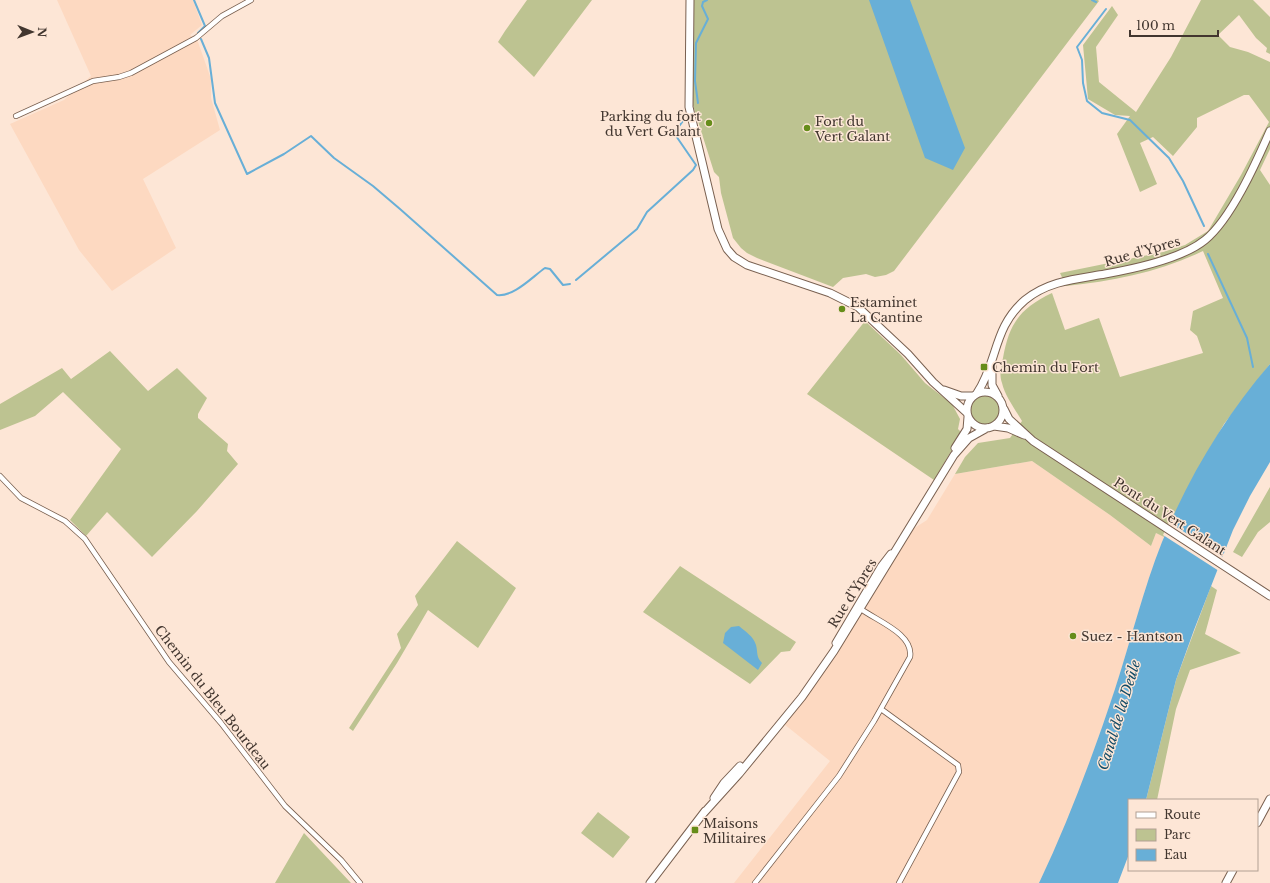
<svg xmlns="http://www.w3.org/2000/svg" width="1270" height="883" font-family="'Libre Baskerville',serif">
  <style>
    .built { fill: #fdd9c1 }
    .green { fill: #bdc391 }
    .water { fill: #68afd7 }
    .pier { fill: #fde6d6 }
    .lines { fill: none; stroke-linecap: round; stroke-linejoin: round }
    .stream { stroke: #68afd7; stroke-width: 2 }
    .street-casing { stroke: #796050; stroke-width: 6 }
    .secondary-casing { stroke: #796050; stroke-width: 9 }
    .primary-casing { stroke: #796050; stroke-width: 9 }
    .street { stroke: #fff; stroke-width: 4.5 }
    .secondary { stroke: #fff; stroke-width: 7 }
    .primary { stroke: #fff; stroke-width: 7 }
    .poi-dot { fill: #668d1a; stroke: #fde6d6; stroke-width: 1.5 }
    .labels { text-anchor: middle; stroke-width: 3; stroke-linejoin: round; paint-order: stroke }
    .poi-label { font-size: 13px; fill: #42362f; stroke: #fde6d6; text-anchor: start }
    .street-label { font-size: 13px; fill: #42362f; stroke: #fde6d6 }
    .water-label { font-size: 14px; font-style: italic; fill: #114a66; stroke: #fde6d6 }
  </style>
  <rect width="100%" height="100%" fill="#fde6d6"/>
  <path class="built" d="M57 0H193L202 25 190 35 198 42 211 79V98L220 130 143 179 176 248 112 291 79 250 10 124 64 100 91 76Z
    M1032 461 1110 515 1151 546 1156 533 1164 537 1147 584 1115 690 1081 787 1066 826 1039 883H734L830 761 784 724 804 701 831 661 913 529 927 520 955 474Z"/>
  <path class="green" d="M527 0H592L534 77 498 42 505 31Z
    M693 0H1098L1099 1 894 271 886 275 875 277 866 274 843 278 833 287 757 258 747 253 741 248 733 238 721 193 719 177 714 172 691 99Z
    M1201 0H1253L1270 17V54L1266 52 1267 48 1256 38 1239 15 1218 35 1230 47 1248 52 1270 62V149L1260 170 1270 185V364L1224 424 1191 482 1164 537 1156 533 1151 546 1110 515 1032 461 955 474 965 457 978 443 1010 438 1022 421C1015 409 1005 396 1002 383 999 375 1001 366 1003 358 1009 324 1020 308 1052 293L1065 330 1099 318 1120 377 1203 353 1197 336 1190 330 1193 311 1223 298 1203 251C1160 272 1113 281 1066 286L1060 273 1163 252 1185 245 1208 231 1241 175 1269 122 1249 95H1244L1197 118V127L1173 156 1153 137 1140 143 1157 184 1140 192 1117 134 1130 116 1115 115 1088 99 1083 45 1112 6 1118 15 1096 47 1099 82 1136 112 1171 57Z
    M865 321 901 355 925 383 952 404 960 419 958 429 962 433 934 480 807 394Z
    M110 351 148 391 177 368 207 398 198 414V418L228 444 227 451 238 464 197 511 152 557 107 512 86 536 70 520 121 449 63 392 35 416 0 430V404L62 368 71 379Z
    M970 410a15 15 0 1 1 30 0a15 15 0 1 1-30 0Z
    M1270 487V522L1258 532 1242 557 1233 552Z
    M457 541 516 588 478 648 428 610 397 663 353 731 349 728 401 648 397 634 418 605 415 596Z
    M680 566 796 642 790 651 781 652 750 684 643 612Z
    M1211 586 1217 590 1205 634 1241 653 1190 670 1176 709 1157 800H1146L1176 680Z
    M598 812 630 837 613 858 581 833Z
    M304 833 351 883H275Z"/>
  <path class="water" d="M869 0H910L965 148 953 170 925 158Z
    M1270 364V462L1250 496 1233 530 1194 630 1176 680 1146 800H1129V854L1118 883H1039C1069 820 1093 755 1115 689 1131 640 1143 590 1162 542 1188 478 1225 416 1270 364Z
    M739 626C746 632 753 636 756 645 758 653 756 657 762 663L758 670 723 643 725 633 731 627Z"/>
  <path class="pier" d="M1169 522 1224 558 1219 571 1163 535Z"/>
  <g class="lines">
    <path class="stream" d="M194 0 205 26 198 33
      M1092 0 1096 2
      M1106 9 1077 47 1082 60 1083 83 1087 101 1102 113 1130 120 1169 158 1183 181 1204 226
      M201 39 209 58 215 103 247 174 284 154 311 136 334 158 373 186 400 209 497 295C514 297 532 277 545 268L550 269 563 285 570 284
      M698 103 695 81 696 43 708 19 702 6 703 2 707 0
      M1208 254 1247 338 1253 367
      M576 280 637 229 647 212 693 170 696 165 674 133 683 121"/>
    <defs>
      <path id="street" d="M16 116 93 81 119 77 131 73 196 38 222 16 251 0
        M0 476 21 498 65 521 85 539 169 662 221 723 285 806 341 860 360 883
        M881 709 958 765 959 772 899 883
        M755 883 839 776 874 721 910 657C914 634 877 621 861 609"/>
      <path id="secondary" d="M690 0 689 107 718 229 727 249 734 257 747 265 830 293 858 307 908 354 933 382 967 413
        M992 366V385L998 396
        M944 390 961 396H973
        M967 410a18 18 0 1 1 36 0a18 18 0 1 1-36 0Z
        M977 393C998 362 993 327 1025 300 1048 281 1076 279 1105 274 1133 269 1183 258 1205 240 1231 219 1256 163 1270 131
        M1004 409 1009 419 1033 441 1270 596
        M994 426 1008 428 1024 435
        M955 448 967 429 968 417
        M836 643 881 567 891 554
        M714 798 724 783 740 766
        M702 815 739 774 802 697 834 651 954 455 969 438 987 428
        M650 883 705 811"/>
      <path id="primary" d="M1257 823 1270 799
        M1226 883 1233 870"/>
    </defs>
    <use href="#street" class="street-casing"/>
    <use href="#secondary" class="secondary-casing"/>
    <use href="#primary" class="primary-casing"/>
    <use href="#street" class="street"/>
    <use href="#secondary" class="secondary"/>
    <use href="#primary" class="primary"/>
  </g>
  <g class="poi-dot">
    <circle cx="709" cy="123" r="4"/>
    <circle cx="807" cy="128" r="4"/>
    <circle cx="842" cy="309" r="4"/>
    <rect x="980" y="363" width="8" height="8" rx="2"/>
    <circle cx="1073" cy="636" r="4"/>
    <rect x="691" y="826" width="8" height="8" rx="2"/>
  </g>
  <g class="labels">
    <g class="poi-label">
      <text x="701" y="121" text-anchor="end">Parking du fort<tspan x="701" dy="15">du Vert Galant</tspan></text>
      <text x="815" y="126">Fort du<tspan x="815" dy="15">Vert Galant</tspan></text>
      <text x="850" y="307">Estaminet<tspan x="850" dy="15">La Cantine</tspan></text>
      <text x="992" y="372">Chemin du Fort</text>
      <text x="1081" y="641">Suez - Hantson</text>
      <text x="703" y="828">Maisons<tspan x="703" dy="15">Militaires</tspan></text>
    </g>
    <g class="street-label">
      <text transform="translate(1142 251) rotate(-16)" y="5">Rue d'Ypres</text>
      <text transform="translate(1170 516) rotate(33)" y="5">Pont du Vert Galant</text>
      <text transform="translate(852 593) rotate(-58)" y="5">Rue d'Ypres</text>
      <text transform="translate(213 697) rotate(52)" y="5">Chemin du Bleu Bourdeau</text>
    </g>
    <g class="water-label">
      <text transform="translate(1119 715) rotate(-73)" y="5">Canal de la Deûle</text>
    </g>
  </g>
  <rect x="1128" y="799" width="130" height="72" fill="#fde6d6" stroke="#b2a093"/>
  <rect x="1136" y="812" width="20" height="6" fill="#ffffff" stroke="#b2a093"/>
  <text x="1164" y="819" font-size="12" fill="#42362f">Route</text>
  <rect x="1136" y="829" width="20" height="12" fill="#bdc391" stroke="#b2a093"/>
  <text x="1164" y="839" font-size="12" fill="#42362f">Parc</text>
  <rect x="1136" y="849" width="20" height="12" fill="#68afd7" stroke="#b2a093"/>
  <text x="1164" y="859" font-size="12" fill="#42362f">Eau</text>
  <g transform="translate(32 32) rotate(91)" stroke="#fde6d6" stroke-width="3" paint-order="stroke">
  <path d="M0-3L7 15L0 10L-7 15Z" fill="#42362f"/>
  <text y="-6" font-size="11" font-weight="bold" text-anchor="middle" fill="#42362f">N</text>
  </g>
  <path d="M1130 30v6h88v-6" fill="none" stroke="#42362f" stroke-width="2"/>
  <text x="1136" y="30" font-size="12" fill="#42362f" stroke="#fde6d6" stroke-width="3" paint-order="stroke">100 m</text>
</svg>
